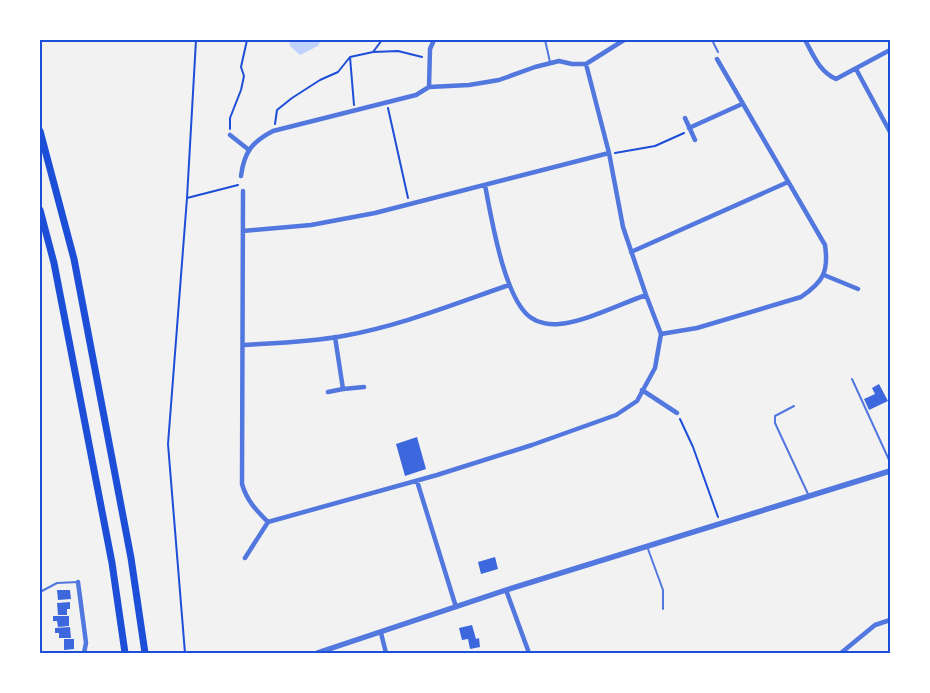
<svg xmlns="http://www.w3.org/2000/svg" width="930" height="693" font-family="'Zilla Slab',serif">
  <style>
    .water { fill: #bfd3fe }
    .building { fill: #3d67dc }
    .lines { fill: none; stroke-linecap: round; stroke-linejoin: round }
    .path { stroke: #1d4ed8; stroke-width: 2 }
    .service { stroke: #5277de; stroke-width: 2 }
    .minor { stroke: #5277de; stroke-width: 4.5 }
    .tertiary { stroke: #5277de; stroke-width: 5.5 }
    .trunk { stroke: #1d4ed8; stroke-width: 7 }
    .neatline { fill: none; stroke: #1d4ed8; stroke-width: 2 }
  </style>
  <rect width="100%" height="100%" fill="#f2f2f2"/>
  <path class="water" d="M289 40H321L318 46 300 55 290 46Z"/>
  <path class="building" d="M879 384 888 401 869 410 864 399 875 394 872 388Z
    M417 437 426 469 405 476 396 444Z
    M495 557 498 569 481 574 478 562Z
    M57 590H70L71 599 58 600Z
    M70 602V609H67V615H58L57 603Z
    M53 616H69V626L58 627 57 621H53Z
    M472 625 476 639 479 638 480 647 470 649 468 639 462 640 459 628Z
    M70 627 71 638H59V633H55V628Z
    M64 639H74V649L64 650Z"/>
  <g class="lines">
    <path class="path" d="M373 52 398 51 422 57
      M350 57 354 105
      M388 108 408 198
      M275 124 277 110 292 98 320 80 338 72 350 57 373 52 382 40
      M230 129V118L241 90 244 76 241 67 247 40
      M615 153 655 146 684 133
      M187 198 238 185
      M680 419 693 447 718 517
      M185 653 168 444 187 198 196 40"/>
    <path class="service" d="M545 40 550 62
      M712 40 718 52
      M852 379 890 462
      M794 406 775 416V423L808 494
      M648 549 663 590V609
      M40 592 57 583 78 582"/>
    <path class="minor" d="M805 40C814 56 819 71 836 79L890 50
      M856 69 890 132
      M429 87 430 49 434 40
      M685 118 695 140
      M689 128 742 104
      M230 135 249 150
      M241 176C244 152 252 142 273 131L416 95 429 87 469 85 499 80 535 67 559 61 572 64H586L624 40
      M485 185C491 216 504 298 530 317 538 323 550 325 559 324 585 322 620 304 646 295
      M243 191 242 484C247 501 256 510 268 522L437 475 532 445 616 415 637 401 655 368 661 334 646 295 623 227 609 153 586 64
      M243 231 311 225 375 213 609 153
      M631 252 788 182
      M824 275 858 289
      M661 334 697 328 801 297C823 282 829 272 825 245L717 59
      M243 345C277 343 311 342 343 336 400 326 454 304 509 285
      M343 389 364 387
      M642 390 677 413
      M328 392 343 389 335 337
      M417 481 456 607
      M245 558 268 522
      M78 582 85 635 86 643 84 653
      M506 590 529 653
      M381 633 386 653
      M841 653 875 625 890 620"/>
    <path class="tertiary" d="M317 653 506 590 890 471"/>
    <path class="trunk" d="M40 131 74 259 131 558 145 653
      M40 210 54 263 112 563 125 653"/>
  </g>
  <rect width="930" height="693" fill="none" stroke="#ffffff" stroke-width="82"/>
  <rect x="41" y="41" width="848" height="611" class="neatline"/>
</svg>
